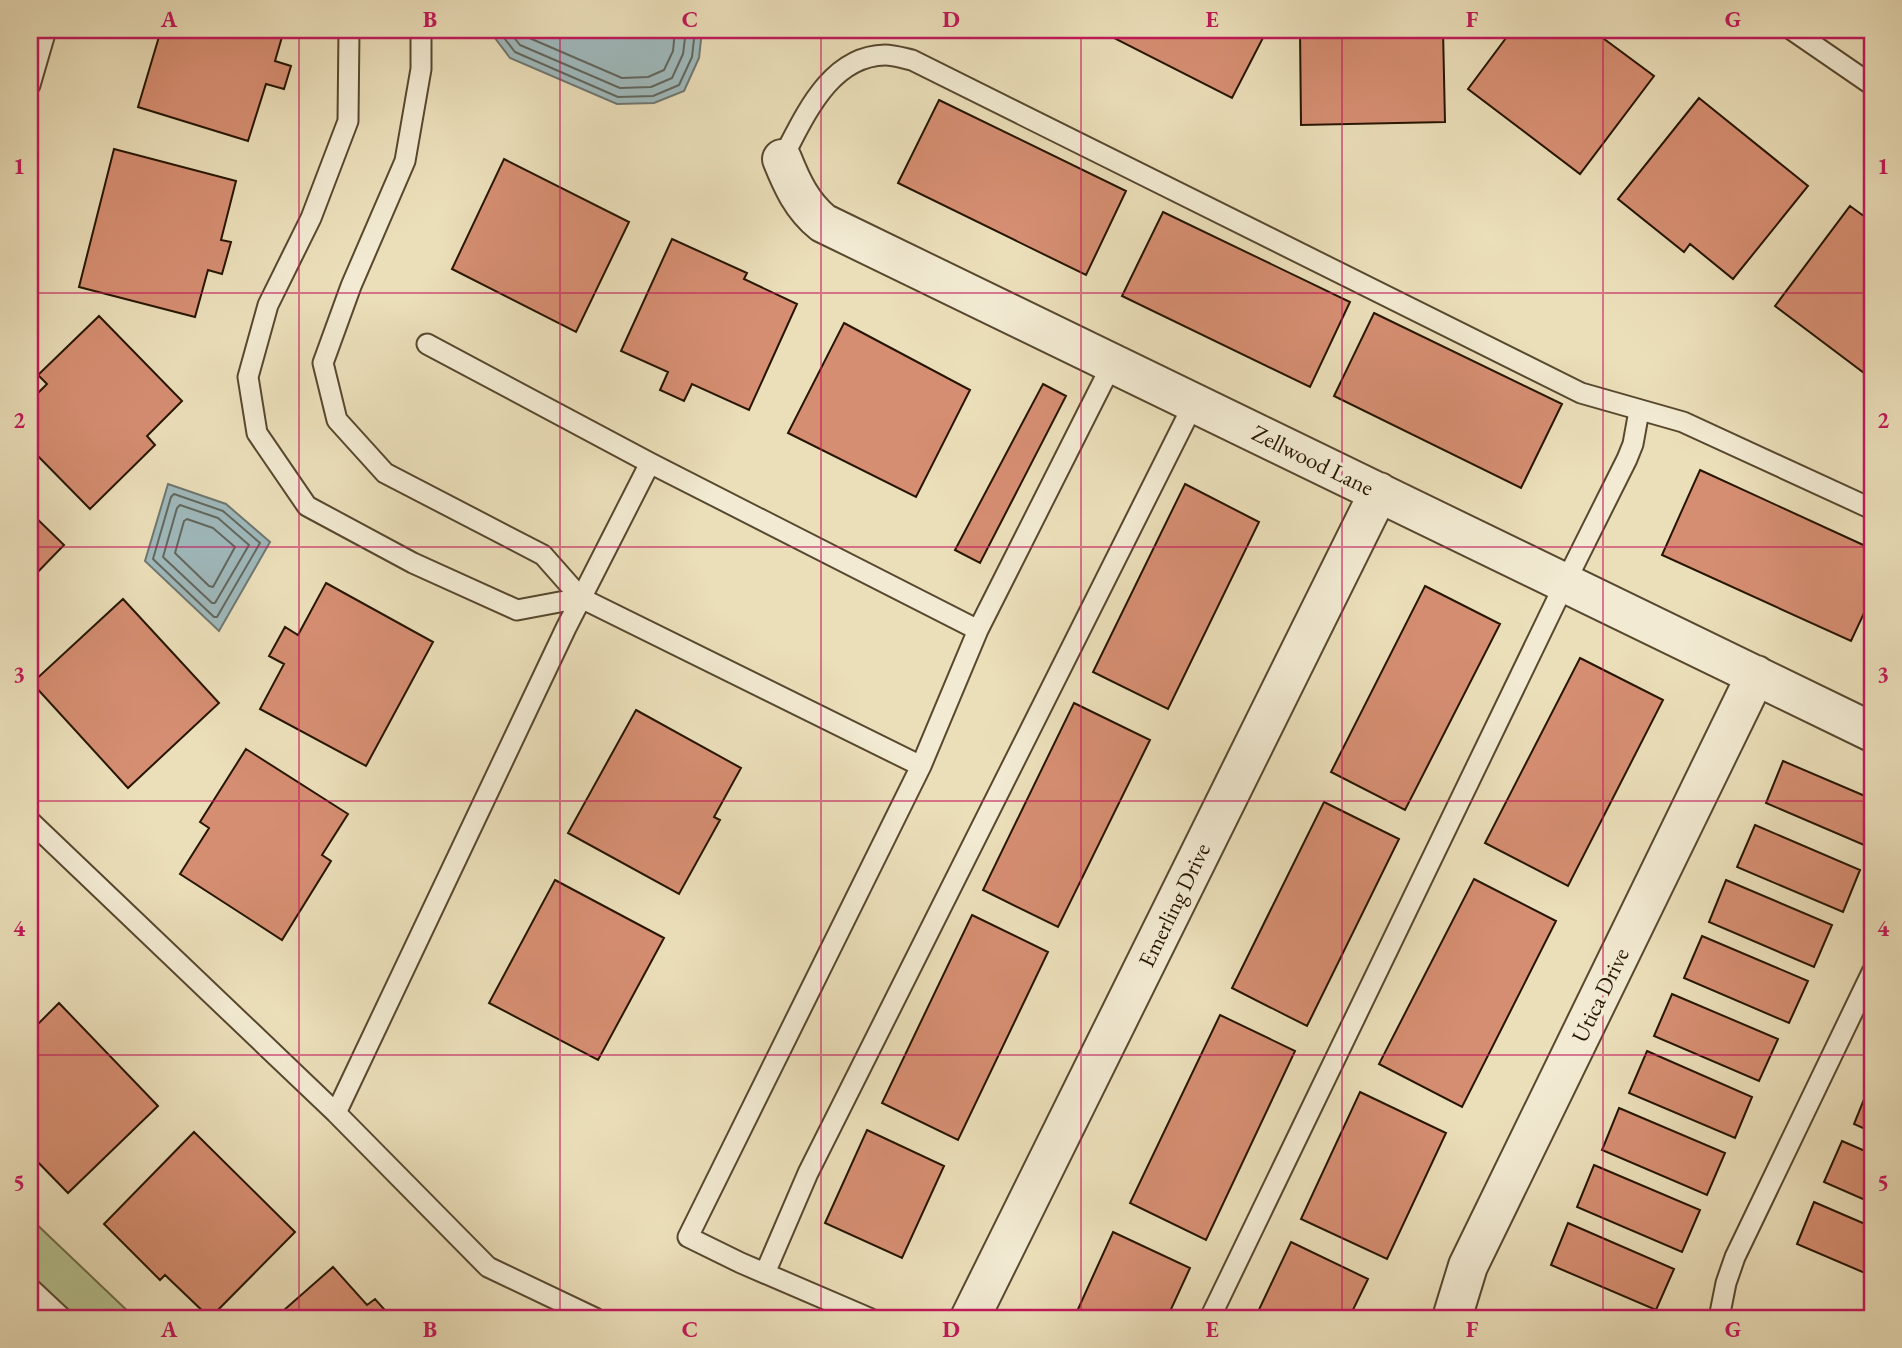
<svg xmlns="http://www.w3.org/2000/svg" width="1902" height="1348" font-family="'EB Garamond',serif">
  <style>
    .green { fill: #b7c290; stroke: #6e6c48; stroke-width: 2 }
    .water { fill: #9fb9bc; stroke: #6f7771; stroke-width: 2 }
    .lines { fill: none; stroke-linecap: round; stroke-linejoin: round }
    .shore { stroke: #62675e; stroke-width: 2 }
    .building { fill: #d68e72; stroke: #261500; stroke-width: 2 }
    .lane-casing { stroke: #57482e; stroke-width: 23 }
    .street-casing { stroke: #57482e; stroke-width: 42 }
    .lane { stroke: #f2ead2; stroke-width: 19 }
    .street { stroke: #f2ead2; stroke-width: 38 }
    .grid { fill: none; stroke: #c2185b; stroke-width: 2; stroke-opacity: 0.55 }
    .labels { text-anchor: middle; stroke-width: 7; stroke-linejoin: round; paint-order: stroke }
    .street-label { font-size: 23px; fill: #261500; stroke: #f2ead2 }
    .neatline { fill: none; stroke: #c2185b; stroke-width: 2.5 }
    .grid-label { font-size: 23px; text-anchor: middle; font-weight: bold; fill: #c2185b }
  </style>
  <rect width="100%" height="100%" fill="#ebdfba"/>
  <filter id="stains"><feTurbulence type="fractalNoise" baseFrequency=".00286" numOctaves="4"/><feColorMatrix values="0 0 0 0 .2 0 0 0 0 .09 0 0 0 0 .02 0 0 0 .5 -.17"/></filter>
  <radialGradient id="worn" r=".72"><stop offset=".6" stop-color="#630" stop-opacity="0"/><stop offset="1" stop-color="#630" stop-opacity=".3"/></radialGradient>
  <path class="green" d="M30 1218 135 1318H30Z"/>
  <path class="water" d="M491 30H702L699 58 684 91 654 103 617 104 510 58 492 34Z
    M168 484 226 504 270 542 219 631 145 561Z"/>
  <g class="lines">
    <path class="shore" d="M498 30 515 52 618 97 653 96 679 85 692 57 695 30
      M508 30 520 45 620 88 651 87 672 78 683 54 686 30
      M522 30 527 37 622 78 648 77 664 70 673 51 675 30
      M174 494 223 511 260 543 217 617H214L153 559 171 497Z
      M180 505 218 518 249 545 215 603H212L163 557 177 508Z
      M187 519 213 528 235 547 213 587 209 586 175 553 184 521Z"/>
  </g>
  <path class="building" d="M161 30H284L275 61 291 66 284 89 266 84 248 141 138 107Z
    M1109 30H1267L1232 98 1106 34Z
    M1300 30H1443L1445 122 1301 125Z
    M1512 30H1592L1654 76 1580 174 1468 89Z
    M1699 98 1808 186 1733 279 1690 244 1684 252 1618 199Z
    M939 100 1126 191 1086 275 898 183Z
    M114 149 236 181 221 240 231 242 222 274 208 270 195 317 79 287Z
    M504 159 629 222 576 332 452 269Z
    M1850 206 1872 222V379L1775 306Z
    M1163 212 1350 302 1310 387 1122 296Z
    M672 239 747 273 744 279 797 304 749 410 692 384 684 401 660 390 668 372 621 351Z
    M1374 313 1562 404 1521 488 1334 396Z
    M99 316 182 401 147 436 155 445 90 509 30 448V401L47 384 38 375Z
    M844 323 970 390 916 497 788 433Z
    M1043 384 1066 396 980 563 955 550Z
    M1700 470 1872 549V596L1851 641 1662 555Z
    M1185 484 1259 522 1168 709 1093 672Z
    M30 512 64 545 30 580Z
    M326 583 433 642 366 766 260 709 284 664 269 656 285 627 298 635Z
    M1425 586 1500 624 1405 810 1331 772Z
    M123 599 219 703 128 788 32 683Z
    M1580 658 1663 700 1568 886 1485 843Z
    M1074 703 1150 740 1058 927 983 890Z
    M636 710 741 768 714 817 720 820 679 894 568 833Z
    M246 749 348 814 322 855 331 861 282 940 180 874 209 828 200 822Z
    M1783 761 1872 799 1871 848 1766 803Z
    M1324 802 1399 839 1307 1026 1232 988Z
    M1755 825 1860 870 1843 912 1737 867Z
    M1474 879 1556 921 1462 1107 1379 1064Z
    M555 880 664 938 598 1060 489 1003Z
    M1726 880 1832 925 1814 967 1709 922Z
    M972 915 1048 952 958 1140 882 1103Z
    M1702 936 1808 981 1789 1023 1684 978Z
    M1672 994 1778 1039 1759 1081 1654 1036Z
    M59 1003 158 1106 68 1193 30 1154V1032Z
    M1220 1015 1295 1051 1206 1240 1130 1203Z
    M1647 1051 1752 1097 1735 1138 1629 1093Z
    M1871 1082H1872V1132L1854 1124Z
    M1360 1092 1446 1133 1387 1259 1301 1219Z
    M1619 1108 1725 1153 1707 1195 1602 1150Z
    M867 1130 944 1166 902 1258 825 1223Z
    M194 1132 295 1232 210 1318 165 1275 160 1280 104 1224Z
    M1842 1141 1872 1154V1203L1824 1182Z
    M1594 1165 1700 1210 1682 1252 1577 1207Z
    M1814 1202 1872 1227V1276L1797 1244Z
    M1568 1223 1674 1269 1656 1310 1551 1265Z
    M1113 1232 1190 1268 1167 1318H1074Z
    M1291 1242 1368 1279 1349 1318H1255Z
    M333 1267 367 1305 375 1299 392 1318H275Z"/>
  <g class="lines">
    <defs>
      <path id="lane" d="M349 30 348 121 311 218 268 305 248 377 257 433 307 506 413 563 517 610 581 598
        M421 30V69L405 161 351 286 323 363 337 420 385 473 543 555 581 598 921 766
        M1792 30 1872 85
        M30 85 46 30
        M782 159C804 118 829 56 885 55 893 55 903 58 912 60L1581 393 1683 422 1872 509
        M427 344 650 463 978 630
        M30 821 336 1113 488 1267 595 1318
        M336 1113 566 628 650 463
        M765 1273 808 1173 1194 403
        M30 1288 62 1318
        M869 1318 741 1263 688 1237 921 766 978 630 1112 364
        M1210 1318 1565 583 1627 459 1633 444 1639 411
        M1719 1318 1726 1283 1735 1257 1872 972"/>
      <path id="street" d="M782 159C792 184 802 206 823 223L1872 732
        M970 1318 1379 492
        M1452 1318 1468 1266 1756 675"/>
    </defs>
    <use href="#lane" class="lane-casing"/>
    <use href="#street" class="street-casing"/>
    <use href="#lane" class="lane"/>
    <use href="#street" class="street"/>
  </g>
  <path class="grid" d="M299 30V1318M560 30V1318M821 30V1318M1081 30V1318M1342 30V1318M1603 30V1318M30 293H1872M30 547H1872M30 801H1872M30 1055H1872"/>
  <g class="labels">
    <g class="street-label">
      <text transform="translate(1313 460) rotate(26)" y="8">Zellwood Lane</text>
      <text transform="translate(1174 905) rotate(-64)" y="8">Emerling Drive</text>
      <text transform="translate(1600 995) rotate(-64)" y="8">Utica Drive</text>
    </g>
  </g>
  <rect width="1902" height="1348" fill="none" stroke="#ebdfba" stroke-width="77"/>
  <rect x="38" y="38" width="1826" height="1272" class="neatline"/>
  <g class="grid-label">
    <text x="169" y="27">A</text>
    <text x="430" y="27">B</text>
    <text x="690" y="27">C</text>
    <text x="951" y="27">D</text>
    <text x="1212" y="27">E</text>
    <text x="1472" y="27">F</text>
    <text x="1733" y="27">G</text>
    <text x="19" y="174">1</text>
    <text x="1883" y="174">1</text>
    <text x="19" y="428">2</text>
    <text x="1883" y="428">2</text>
    <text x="19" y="682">3</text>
    <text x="1883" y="682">3</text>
    <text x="19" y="936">4</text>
    <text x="1883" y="936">4</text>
    <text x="19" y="1190">5</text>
    <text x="1883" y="1190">5</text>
    <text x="169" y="1337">A</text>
    <text x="430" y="1337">B</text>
    <text x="690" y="1337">C</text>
    <text x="951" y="1337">D</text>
    <text x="1212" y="1337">E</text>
    <text x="1472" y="1337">F</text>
    <text x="1733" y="1337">G</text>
  </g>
  <rect width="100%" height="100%" filter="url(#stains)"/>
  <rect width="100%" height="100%" fill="url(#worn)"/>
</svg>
